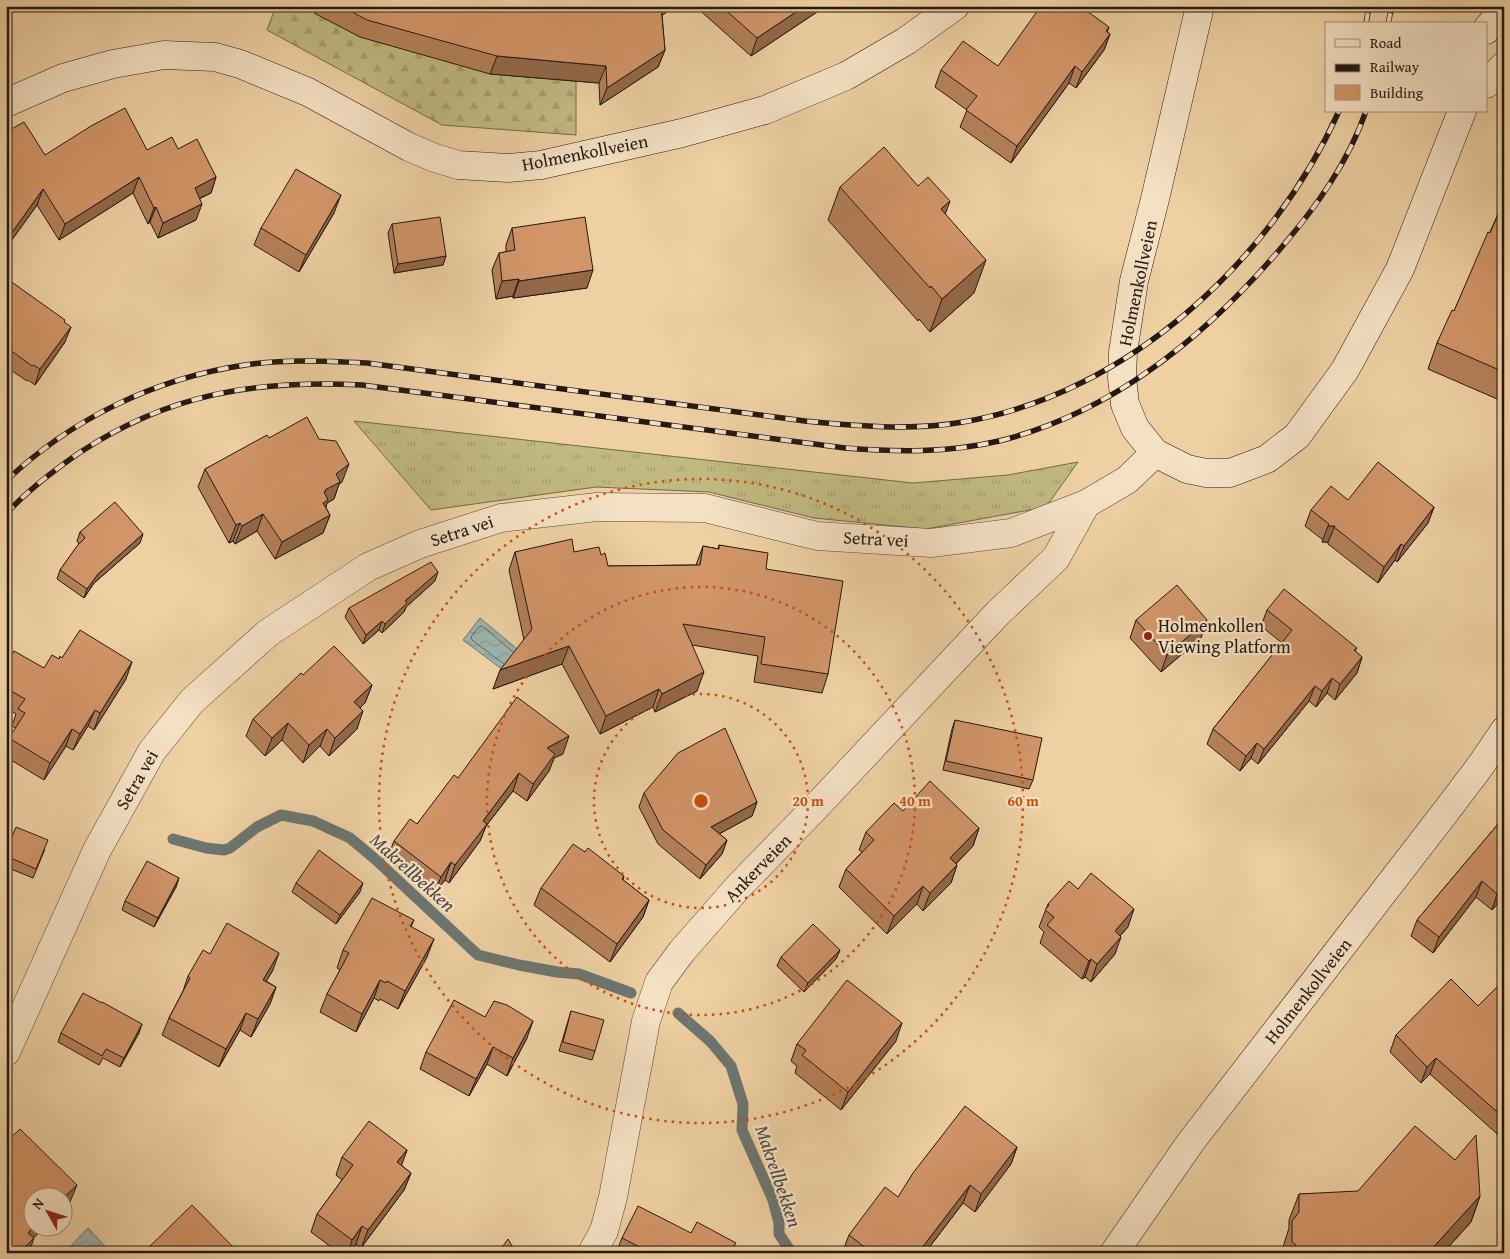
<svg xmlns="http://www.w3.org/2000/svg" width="1510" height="1259" font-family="'Gentium Book Plus',serif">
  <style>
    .grass { fill: url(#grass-tufts); stroke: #72684a }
    .forest { fill: url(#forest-firs); stroke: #72684a }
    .water { fill: url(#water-waves); stroke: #6c7671 }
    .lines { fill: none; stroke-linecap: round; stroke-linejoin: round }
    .shore { stroke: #606661; stroke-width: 1 }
    .stream { stroke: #6c7671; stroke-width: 11 }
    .minor-casing { stroke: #564637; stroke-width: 29 }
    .tertiary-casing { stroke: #564637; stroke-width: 29 }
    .secondary-casing { stroke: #241813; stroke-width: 29 }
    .minor { stroke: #f4e0c3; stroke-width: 28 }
    .tertiary { stroke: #f4e0c3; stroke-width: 28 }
    .secondary { stroke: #f4e0c3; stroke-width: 28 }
    .rail-casing { stroke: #241813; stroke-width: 5.5 }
    .rail { stroke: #f4e0c3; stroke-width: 4; stroke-dasharray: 11; stroke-linecap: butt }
    .wall { fill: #b48059; stroke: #241813 }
    .shaded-wall { fill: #926849; stroke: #241813 }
    .building { fill: #d19568; stroke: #241813 }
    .ring { fill: none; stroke: #cb4f0d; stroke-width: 2.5; stroke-dasharray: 2.5 5 }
    .poi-dot { fill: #8f2418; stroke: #f4e0c3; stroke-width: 2 }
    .labels { text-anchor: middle; stroke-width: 4.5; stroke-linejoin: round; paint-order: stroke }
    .street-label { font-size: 18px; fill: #241813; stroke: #f4e0c3 }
    .poi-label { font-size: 18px; fill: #241813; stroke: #f4e0c3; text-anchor: start }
    .water-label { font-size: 19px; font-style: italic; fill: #484742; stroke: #f4e0c3 }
    .centre { fill: #cb4f0d; stroke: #f4e0c3; stroke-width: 2.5 }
    .ring-label { font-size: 15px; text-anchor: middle; font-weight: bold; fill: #cb4f0d; stroke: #f4e0c3; stroke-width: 4.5; stroke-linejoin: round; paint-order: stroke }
  </style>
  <defs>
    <pattern id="grass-tufts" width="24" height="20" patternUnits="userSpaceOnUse" patternTransform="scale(1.25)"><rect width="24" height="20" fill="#c0b980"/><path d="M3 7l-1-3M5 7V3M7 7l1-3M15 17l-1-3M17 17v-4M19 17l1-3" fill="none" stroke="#a59e6e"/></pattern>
    <pattern id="forest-firs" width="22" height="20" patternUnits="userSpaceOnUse" patternTransform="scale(1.25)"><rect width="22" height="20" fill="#c0b980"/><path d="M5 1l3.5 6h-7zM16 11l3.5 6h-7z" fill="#a59e6e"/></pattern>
    <pattern id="water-waves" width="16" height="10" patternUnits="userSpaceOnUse" patternTransform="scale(1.25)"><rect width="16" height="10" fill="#9cb4af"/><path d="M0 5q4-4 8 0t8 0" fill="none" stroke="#869a96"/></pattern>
  </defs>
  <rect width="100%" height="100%" fill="#eed0a3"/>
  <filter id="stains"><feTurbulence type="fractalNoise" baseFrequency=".004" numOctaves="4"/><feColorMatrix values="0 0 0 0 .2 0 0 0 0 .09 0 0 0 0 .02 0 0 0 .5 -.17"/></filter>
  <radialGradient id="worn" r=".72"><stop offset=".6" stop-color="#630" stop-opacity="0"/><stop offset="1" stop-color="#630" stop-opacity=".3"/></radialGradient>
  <path class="grass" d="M354 421 913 483 1008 475 1078 462 1046 507 926 529 814 518 709 492 596 487 431 510Z"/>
  <path class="forest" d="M276 6H576V135L442 125 267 30Z"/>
  <path class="water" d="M480 618 522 653 507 673 463 640Z
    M88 1228 105 1246 98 1253H64Z"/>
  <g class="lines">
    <path class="shore" d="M504 664 472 640 471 637 479 627 482 626 513 652"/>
    <path class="stream" d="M173 839 206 848 224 850 230 848 257 827 281 815 313 821 350 838 375 859 478 955 519 965 557 972 579 974 631 993
      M678 1013 710 1041 731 1066 743 1104 742 1130 773 1200 779 1223V1234L792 1253"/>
    <defs>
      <path id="minor" d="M592 1253 604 1231 613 1197 646 1021 659 982 682 951 739 886 812 811 998 613 1056 558 1086 504"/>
      <path id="tertiary" d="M6 1052 97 850 152 751 192 701 268 633 368 567 420 544 501 518 597 507 705 508 817 536 931 543 1011 533 1086 504 1127 480 1155 453"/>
      <path id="secondary" d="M1200 6 1155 199 1134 281 1123 352 1122 378 1125 404 1135 428 1155 453 1187 469 1206 473H1230L1267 459 1297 436 1345 370 1400 269 1462 111
        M1486 30 1504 9
        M1486 84 1504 66
        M6 103 63 78 113 64 164 55 215 57 240 64 308 92 409 147 435 158 458 165 508 168 541 165 682 133 765 110 846 76 906 41 955 6
        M1114 1253 1190 1143 1447 810 1481 765 1504 731"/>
    </defs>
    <use href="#minor" class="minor-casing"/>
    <use href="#tertiary" class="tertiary-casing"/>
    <use href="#secondary" class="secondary-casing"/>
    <use href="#minor" class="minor"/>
    <use href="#tertiary" class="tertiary"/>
    <use href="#secondary" class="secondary"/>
    <defs>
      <path id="rail" d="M1366 24 1369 6
        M1388 24 1392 6
        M6 481C71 419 156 378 245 365 285 359 326 361 367 363L805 421C857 426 911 431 963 422 1128 394 1272 260 1339 111
        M6 514C27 491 53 471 79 453 170 393 255 380 362 385L845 448C897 452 948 453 999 441 1112 413 1207 335 1281 248 1316 207 1348 163 1366 111"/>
    </defs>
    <use href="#rail" class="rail-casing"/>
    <use href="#rail" class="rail"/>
  </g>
  <path class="wall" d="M317 6H676L662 15 665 50 658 67 600 105 599 83 490 74 360 37 314 13Z
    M695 6H826L751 56Z
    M1107 32 1110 34 1104 50 1076 88 1069 83 1011 163 960 127 967 110 935 87 941 70 998 66Z
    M6 132 45 155 178 149 216 177 211 193 199 199 196 220 158 238 150 222 148 224 133 193 59 240 37 205 6 248Z
    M918 186 945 213 974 293 930 332 919 319 918 321 828 220 840 187Z
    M1504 201V402L1428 369 1437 343 1454 311Z
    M334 213 299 272 254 245 261 228Z
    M392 224 446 256 443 265 394 273 388 233Z
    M512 228 587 288 513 298V296L496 299 492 270 499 253 506 252V245Z
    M6 278 64 322 65 342 35 385 28 380 27 381 6 367Z
    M269 438 342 482 339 484 334 499 327 503 326 508 330 515 323 533 275 559 257 531 235 544 233 541 229 543 198 487 205 469Z
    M1434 507 1428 523 1397 562 1395 560 1378 583 1328 544V542H1322L1323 540 1305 526 1311 510Z
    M80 532 140 543 94 583 84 598 57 579 60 570 79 544 77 541Z
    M719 545 766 569 828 674 822 693 754 682 758 656 692 645 697 691 655 712 653 707 600 734 562 664 493 689 524 640 509 570 515 552H574L601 555 608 566 696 565 703 546 718 549Z
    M435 581 406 607 404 612 382 633 379 630 363 644 345 617 349 608Z
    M1267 610 1357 648 1355 651 1362 657 1357 673 1335 700 1327 693 1316 707 1309 701 1258 764 1251 758 1240 771 1207 744 1213 729 1282 643 1261 626Z
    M1136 620 1201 638 1161 672 1130 638Z
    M62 658 126 679 94 730 88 726 73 750 66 746 44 780 6 757V746L9 738 16 728 12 726 16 714 6 708V664L44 668 59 659Z
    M303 675 372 685 365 703 360 708 357 729 329 756 320 746 303 763 282 740 265 756 246 736 253 719Z
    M955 720 1033 780 1029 789 943 770 952 729Z
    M563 754 554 758 549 771 527 801 513 791 486 826 480 841 449 883 445 880 434 894 387 859 394 841 417 824 458 778Z
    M644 793 757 802 752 816 719 834 727 840 722 854 700 879 658 844 639 807Z
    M903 811 979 828 973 846 956 864 957 865 951 883 923 911 917 904 887 934 839 887 846 869 862 852 859 850 866 832Z
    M1504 817V896L1492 910 1476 897 1433 953 1411 936 1417 920Z
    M45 849 33 878 6 867V851Z
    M585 852 624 876 623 880 649 900 643 917 610 962 534 905 541 888Z
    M179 878 176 887 154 927 122 910 125 901Z
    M296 883 360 892 336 924 292 892Z
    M1078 889 1128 927 1120 936 1115 954 1091 982 1085 977 1082 979 1040 943 1044 932 1039 927 1048 904Z
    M414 920 411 927 427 957 398 1009 380 999 379 1001 374 998 356 1032 320 1012 327 994 340 970 337 968 343 950Z
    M840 950 836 959 804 992 777 966 781 957Z
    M210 954 273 970 266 981 276 987 270 1004 251 1037 240 1030 219 1067 162 1035 169 1018 183 991 188 976Z
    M1504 980V1140L1430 1074 1421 1083 1390 1052 1396 1035 1478 1006Z
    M571 1011 595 1051 592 1060 559 1051Z
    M485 1017 527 1038 507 1076 487 1064 469 1096 420 1069 426 1052Z
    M61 1033H139L120 1067 103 1058 99 1065 58 1042Z
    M896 1041 841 1110 795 1073 797 1066 791 1061 797 1044Z
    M1017 1147 1011 1164 975 1212 963 1203 925 1253H842L849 1235 898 1197Z
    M407 1150 401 1165 411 1173 404 1190 361 1248 356 1244 349 1253H339L311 1232 317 1214 342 1180 336 1175 342 1157Z
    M1299 1194 1480 1196 1471 1222 1443 1253H1283V1247L1289 1228V1220Z
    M691 1233 732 1253H616L622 1238Z"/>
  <path class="shaded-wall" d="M660 6H676L655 20Z
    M805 6H826L751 56 757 38Z
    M1109 27 1104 42 1110 34 1104 50 1076 88 1082 72 1106 31Z
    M665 50 658 67 600 105 607 88Z
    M497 56 606 66 599 83 490 74Z
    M1075 66 1069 83 1011 163 1017 146Z
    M139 177 133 193 59 240 65 224Z
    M216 177 211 193 189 203 195 188Z
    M43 189 37 205 6 248V241Z
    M341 195 334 213 299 272 306 255Z
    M950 201 938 234 941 209Z
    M202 204 196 220 158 238 163 223Z
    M156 207 150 222 148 224 154 208Z
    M446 256 443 265 394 273 398 264Z
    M986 260 974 293 930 332 942 299Z
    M593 270 587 288 513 298 519 281Z
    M519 279 513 296 496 299 502 281Z
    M71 327 65 342 35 385 40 369Z
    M349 464 342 482 339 484 334 499 327 503 322 518 324 492 336 474Z
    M1434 507 1428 523 1397 562 1404 546Z
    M263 514 257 531 235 544 242 526Z
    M330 515 323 533 275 559 282 542Z
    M240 523 233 541 229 543 236 525Z
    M1328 526H1335L1328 542H1322Z
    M143 534 140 543 94 583 84 598 87 589 98 574Z
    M1401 544 1395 560 1378 583 1384 567Z
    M438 572 435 581 406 607 404 612 382 633 385 624 405 601Z
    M1207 620 1201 638 1161 672 1167 655Z
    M382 621 379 630 363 644 366 635Z
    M569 646 562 664 493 689 500 670Z
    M1362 657 1357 673 1335 700 1340 684Z
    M132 662 126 679 94 730 100 713Z
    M704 672 697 691 655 712 662 694Z
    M1332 678 1327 693 1316 707 1322 691Z
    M372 685 365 703 348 720 354 702Z
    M1315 686 1309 701 1258 764 1264 749Z
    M659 689 653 707 600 734 606 716Z
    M95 710 88 726 73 750 80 734Z
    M363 711 357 729 329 756 335 738Z
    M288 723 282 740 265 756 272 738Z
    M72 729 66 746 44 780 50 763Z
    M327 729 320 746 303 763 309 745Z
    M569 736 563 754 554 758 549 771 527 801 547 748Z
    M1257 743 1251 758 1240 771 1246 756Z
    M519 773 513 791 486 826 480 841 449 883 455 865 483 821Z
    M757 802 752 816 706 841 711 827Z
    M979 828 973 846 944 876 950 858Z
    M727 840 722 854 700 879 706 865Z
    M451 862 445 880 434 894 441 877Z
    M957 865 951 883 923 911 930 893Z
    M179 878 176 887 154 927 158 918Z
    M1482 881 1476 897 1433 953 1439 937Z
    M363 883 360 892 336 924 340 915Z
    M923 886 917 904 887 934 894 916Z
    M1504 887V896L1492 910 1497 894Z
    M649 900 643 917 610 962 617 944Z
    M1134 909 1128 927 1108 949 1115 931Z
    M1121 937 1115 954 1091 982 1097 964Z
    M434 939 427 957 398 1009 405 991Z
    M840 950 836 959 804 992 808 983Z
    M279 953 273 970 257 997 263 980Z
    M1091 959 1085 977 1082 979 1089 961Z
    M380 980 374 998 356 1032 362 1014Z
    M276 987 270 1004 251 1037 258 1019Z
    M246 1013 240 1030 219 1067 226 1049Z
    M533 1021 527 1038 507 1076 513 1058Z
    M902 1023 896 1041 841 1110 848 1092Z
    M142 1024 139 1033 120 1067 124 1058Z
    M493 1047 487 1064 469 1096 476 1079Z
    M1436 1058 1430 1074 1421 1083 1427 1067Z
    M1017 1147 1011 1164 975 1212 981 1194Z
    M407 1150 401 1167 397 1162Z
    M411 1173 404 1190 361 1248 368 1230Z
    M77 1185 70 1202 62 1210V1199Z
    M970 1185 963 1203 925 1253H918Z
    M1480 1196 1471 1222 1443 1253H1428Z
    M34 1226H46L21 1250 28 1233Z
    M362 1226 356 1244 349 1253H348L352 1240Z
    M34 1238 29 1253H19Z"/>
  <path class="building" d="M341 6H661L665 50 607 88 606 66 497 56 367 20Z
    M721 6H805L757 38Z
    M1041 6H1080L1109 27 1106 31 1110 34 1082 72 1075 66 1017 146 966 110 977 96 941 70 963 41 998 66Z
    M125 108 147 150 172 137 178 149 197 139 216 177 195 188 202 204 163 223 156 207 154 208 139 177 65 224 43 189 6 241V132L24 122 45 155 91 126Z
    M884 147 918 186 928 177 950 201 941 209 986 260 942 299 931 286 930 288 840 187Z
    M296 169 341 195 306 255 261 228Z
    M1504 201V372L1437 343 1452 310 1454 311 1488 232 1490 233Z
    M440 217 446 256 398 264 392 224Z
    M585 217 593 270 519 281V279L502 281 499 253 515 250 512 228Z
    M6 278 65 320 64 322 71 327 40 369 33 365 32 366 6 347Z
    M307 417 319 439 336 441 349 464 336 474 340 482 325 490 326 491 324 492 328 500 323 503 330 515 282 542 263 514 242 526 240 523 236 525 205 469 267 435 269 438Z
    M1378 462 1434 507 1404 546 1401 544 1384 567 1334 527 1335 526H1328L1329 524 1311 510 1331 486 1348 500Z
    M115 502 143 534 98 574 87 589 60 570 77 546 85 538 80 532Z
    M572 539 574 552 599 547 601 555 605 553 608 566 700 565 703 546 719 549V545L768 553 766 569 843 581 828 674 761 664 765 637 683 624 704 672 662 694 659 689 606 716 569 646 500 670 532 629 515 552Z
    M431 562 438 572 405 601 407 603 385 624 382 621 366 635 349 608Z
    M1177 585 1207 620 1167 655 1136 620Z
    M1284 589 1357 648 1354 650 1362 657 1340 684 1332 678 1322 691 1315 686 1264 749 1257 743 1246 756 1213 729 1292 630 1267 610Z
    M80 630 132 662 100 713 95 710 80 734 72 729 50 763 9 738 25 713 18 709 25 699 6 688V664L14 651 44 668 52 655 59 659 60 656 62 658Z
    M334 646 372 685 354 702 363 711 335 738 327 729 309 745 288 723 272 738 253 719 301 673 303 675Z
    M517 697 569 736 547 748 555 754 533 784 519 773 483 821 487 824 455 865 451 862 441 877 394 841 410 819 417 824 454 775 458 778Z
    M955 720 1042 738 1033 780 946 761Z
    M725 728 757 802 711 827 727 840 706 865 663 830 644 793 678 753Z
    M930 781 979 828 950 858 957 865 930 893 923 886 894 916 846 869 874 840 866 832 894 803 903 811Z
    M1504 817V887L1497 894 1482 881 1439 937 1417 920Z
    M16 827 48 840 36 869 6 856V851Z
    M573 844 585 852 588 848 624 876 622 879 649 900 617 944 541 888Z
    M319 850 363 883 340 915 296 883Z
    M147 861 179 878 158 918 125 901Z
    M1091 873 1134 909 1115 931 1121 937 1097 964 1091 959 1089 961 1047 925 1054 917 1045 910 1049 905 1048 904 1069 881 1078 889Z
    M372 898 414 920 410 926 434 939 405 991 387 981 386 983 380 980 362 1014 327 994 349 953 343 950Z
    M227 923 279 953 263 980 276 987 258 1019 246 1013 226 1049 169 1018 190 978 188 976 203 950 210 954Z
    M813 924 840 950 808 983 781 957Z
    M1451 979 1478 1006 1504 980V1118L1436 1058 1427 1067 1396 1035Z
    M847 980 902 1023 848 1092 802 1055 806 1050 797 1044Z
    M83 993 102 1003V1002L142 1024 124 1058 106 1049 102 1056 61 1033Z
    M454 1000 485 1017 494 1001 507 1005 533 1021 513 1058 493 1047 476 1079 426 1052Z
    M571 1011 604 1020 595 1051 563 1042Z
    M965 1106 1017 1147 981 1194 970 1185 918 1253H872L849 1235 885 1187 898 1197 913 1173Z
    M369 1121 407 1150 397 1162 411 1173 368 1230 362 1226 352 1240 317 1214 353 1165 342 1157Z
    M1415 1126 1455 1160 1476 1135 1480 1196 1428 1253H1296V1245L1292 1242V1221L1299 1212V1194L1358 1191Z
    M20 1129 77 1185 62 1199V1196H32V1226H34L28 1233 34 1238 19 1253H6V1142Z
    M192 1205 239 1253H143Z
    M638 1206 691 1233 697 1222 736 1243 730 1253H651L622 1238Z
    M508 1239 516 1253H498Z"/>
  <g class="ring">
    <circle cx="701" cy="801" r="107"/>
    <circle cx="701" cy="801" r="214"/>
    <circle cx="701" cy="801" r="322"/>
  </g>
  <circle class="poi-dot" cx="1148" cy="636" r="5"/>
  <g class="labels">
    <g class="street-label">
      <text transform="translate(585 153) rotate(-11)" y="6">Holmenkollveien</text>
      <text transform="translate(1138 283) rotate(-78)" y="6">Holmenkollveien</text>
      <text transform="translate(462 531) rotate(-18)" y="6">Setra vei</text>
      <text transform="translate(876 539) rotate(3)" y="6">Setra vei</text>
      <text transform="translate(137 780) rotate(-60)" y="6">Setra vei</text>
      <text transform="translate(758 868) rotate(-46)" y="6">Ankerveien</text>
      <text transform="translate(1308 991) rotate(-52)" y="6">Holmenkollveien</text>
    </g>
    <g class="poi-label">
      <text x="1158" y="632">Holmenkollen<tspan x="1158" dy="21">Viewing Platform</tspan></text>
    </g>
    <g class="water-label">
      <text transform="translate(413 872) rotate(42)" y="7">Makrellbekken</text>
      <text transform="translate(779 1176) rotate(71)" y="7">Makrellbekken</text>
    </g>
  </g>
  <circle cx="701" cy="801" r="8" class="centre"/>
  <g class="ring-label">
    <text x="808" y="806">20 m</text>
    <text x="915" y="806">40 m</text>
    <text x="1023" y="806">60 m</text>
  </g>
  <rect width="1510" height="1259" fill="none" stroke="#eed0a3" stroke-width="25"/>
  <rect x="8" y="8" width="1495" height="1244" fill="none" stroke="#241813" stroke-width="2.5"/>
  <rect x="12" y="12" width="1485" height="1234" fill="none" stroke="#241813"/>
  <rect x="1325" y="22" width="162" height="90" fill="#f4e0c3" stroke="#a1907d"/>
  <rect x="1335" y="39" width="25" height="8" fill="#f4e0c3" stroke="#a1907d"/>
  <text x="1370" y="48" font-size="15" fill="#241813">Road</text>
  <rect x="1335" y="64" width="25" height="8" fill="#241813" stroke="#a1907d"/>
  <text x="1370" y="72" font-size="15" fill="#241813">Railway</text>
  <rect x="1335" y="85" width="25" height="15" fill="#d19568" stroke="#a1907d"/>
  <text x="1370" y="98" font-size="15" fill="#241813">Building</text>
  <g transform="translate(48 1212) rotate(309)"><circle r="24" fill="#f4e0c3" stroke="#a1907d"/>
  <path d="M0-4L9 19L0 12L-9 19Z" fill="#8f2418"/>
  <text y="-8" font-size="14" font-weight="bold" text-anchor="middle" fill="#241813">N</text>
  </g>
  <rect width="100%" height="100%" filter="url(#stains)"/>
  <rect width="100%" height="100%" fill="url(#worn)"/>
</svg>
